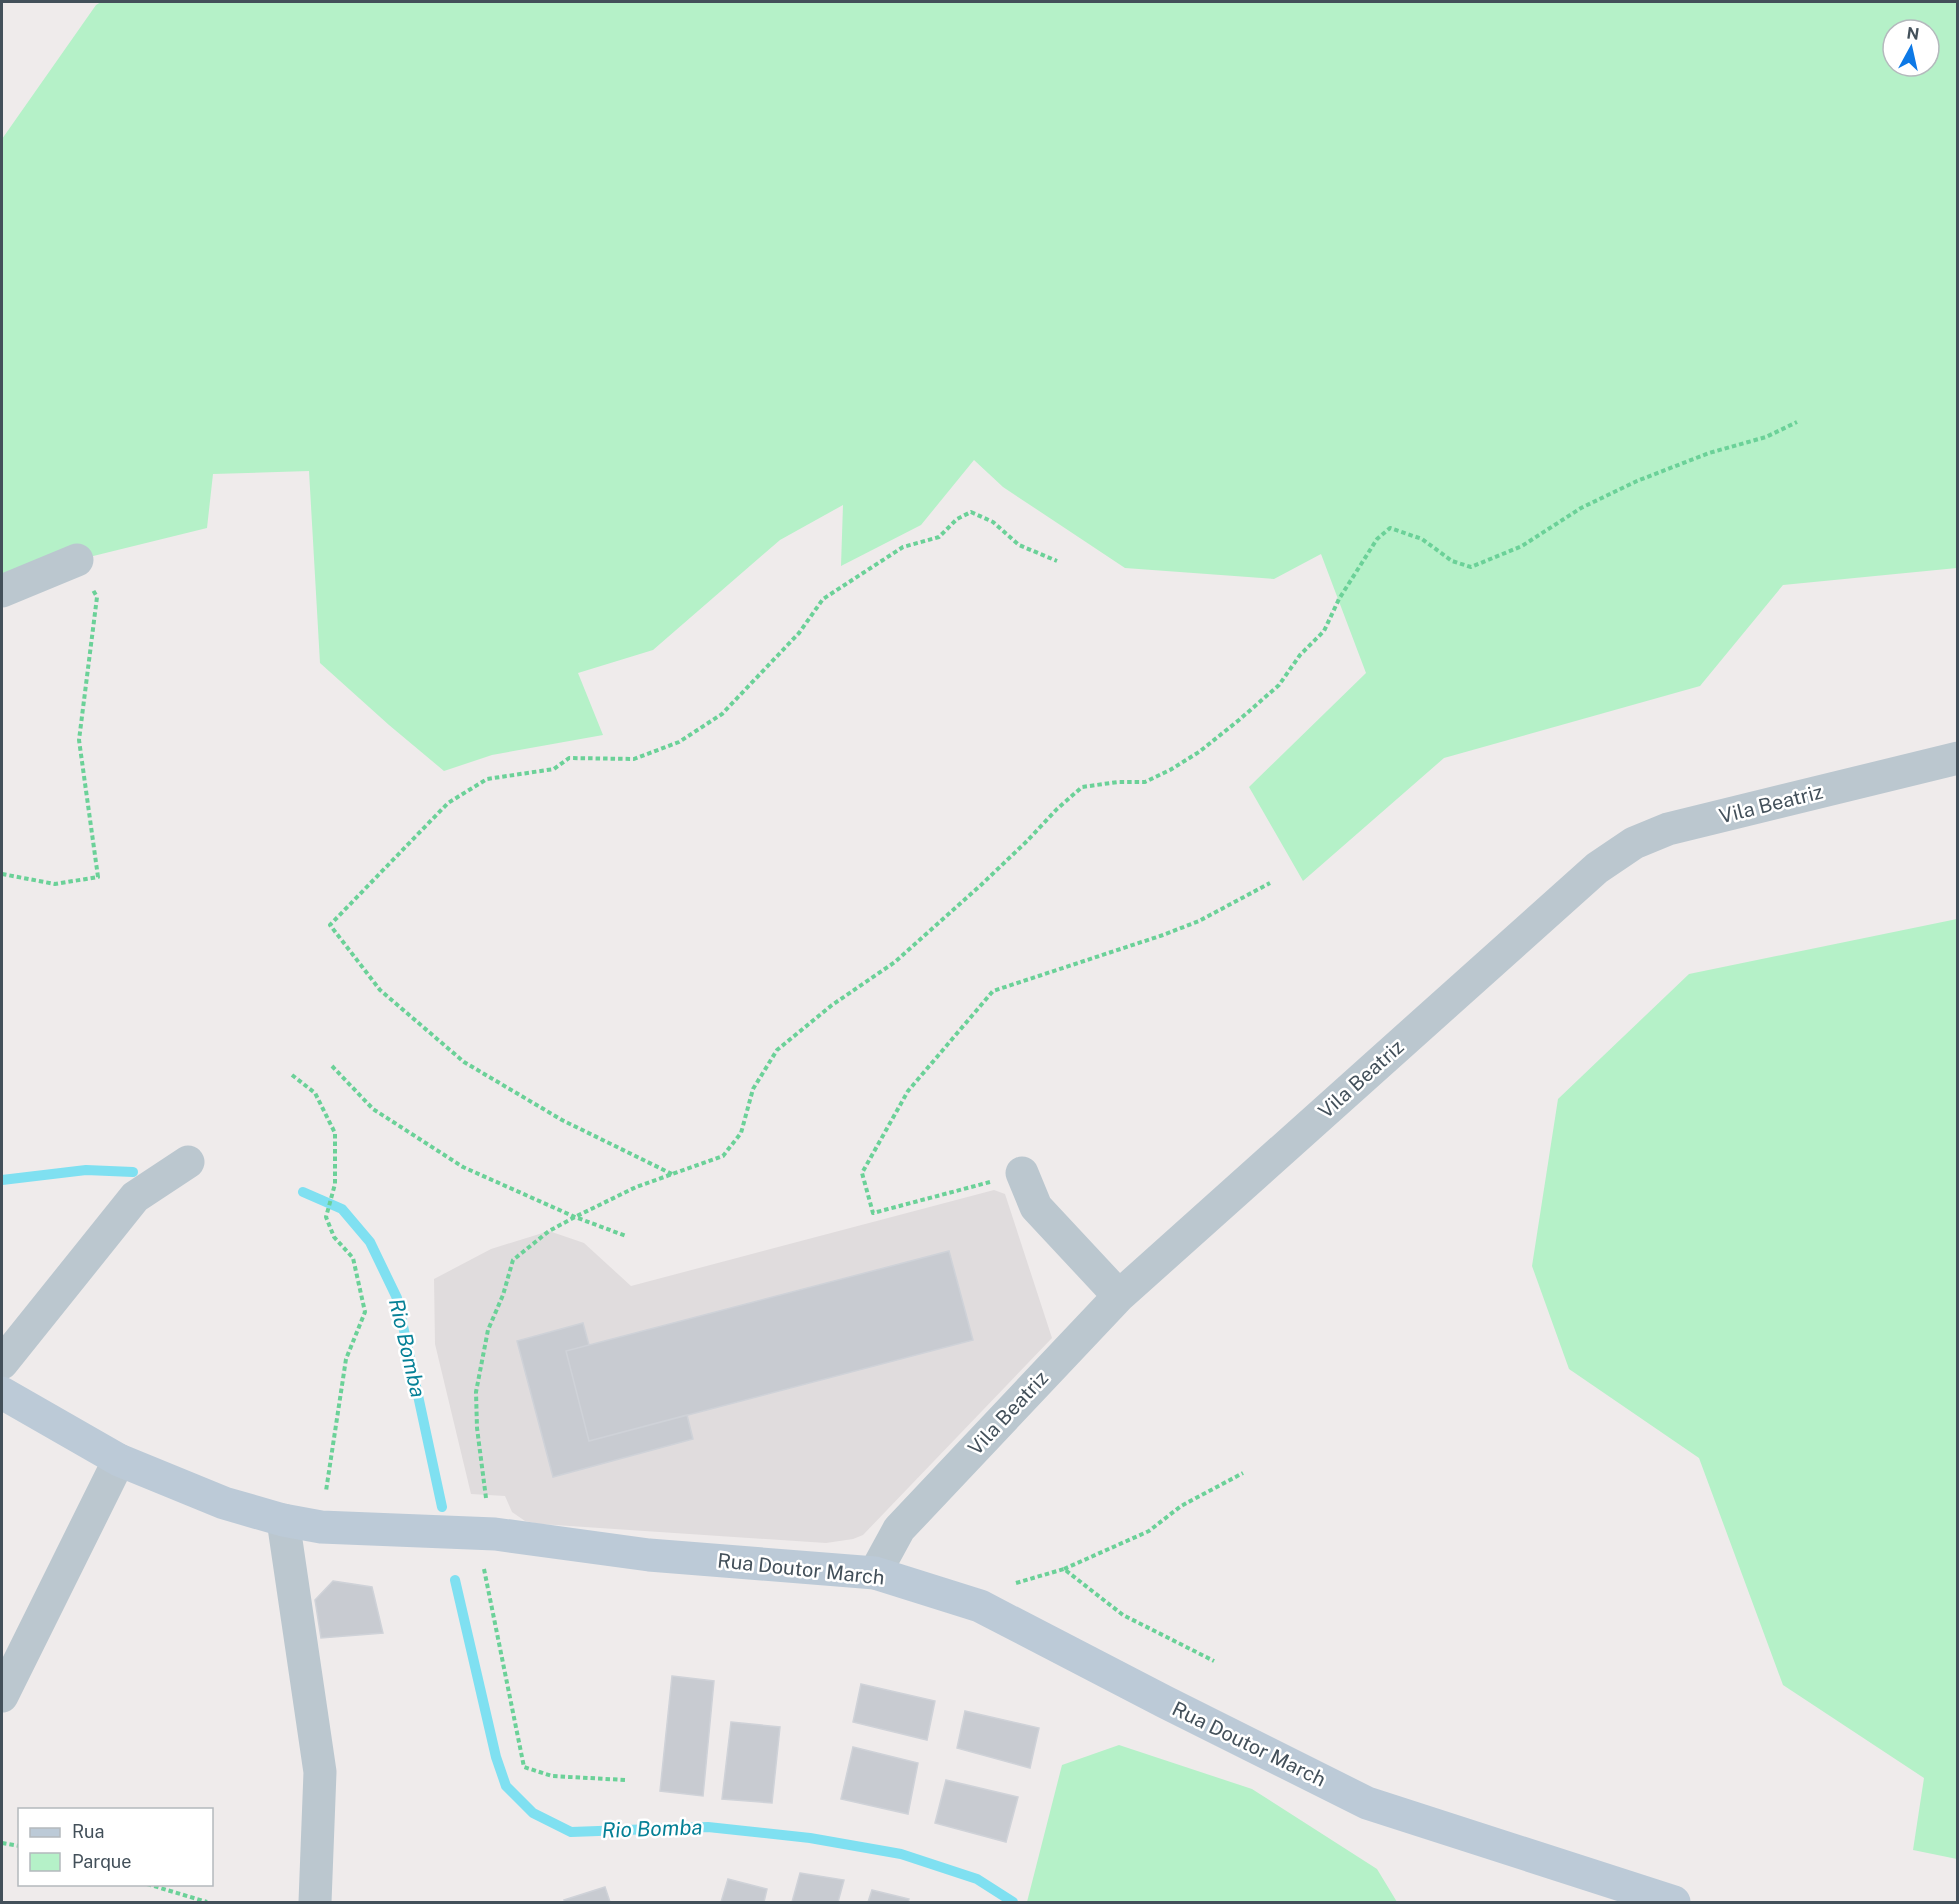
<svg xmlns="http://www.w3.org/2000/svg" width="1959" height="1904" font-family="'Public Sans',sans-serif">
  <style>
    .education { fill: #e0dcdd }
    .green { fill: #b5f1c8; fill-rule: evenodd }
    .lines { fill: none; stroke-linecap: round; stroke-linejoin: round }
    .stream { stroke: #7fe0f1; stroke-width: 10 }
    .building { fill: #c8cbd1; stroke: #cfd2d8; stroke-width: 1.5 }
    .path { stroke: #6bd198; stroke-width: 4; stroke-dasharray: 4.5 3; stroke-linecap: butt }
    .street { stroke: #bbc7cf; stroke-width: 33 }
    .secondary { stroke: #bccad7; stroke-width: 33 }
    .labels { text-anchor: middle; stroke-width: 5; stroke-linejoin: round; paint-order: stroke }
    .street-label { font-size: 20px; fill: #43505a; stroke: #fff }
    .water-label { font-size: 21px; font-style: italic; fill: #058096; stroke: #fff }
  </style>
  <rect width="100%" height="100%" fill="#efebeb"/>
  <path class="education" d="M994 1190 1005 1194 1052 1338 863 1535 853 1539 826 1543 540 1524 525 1521 512 1512 505 1496 471 1494 435 1344 434 1279 491 1249 549 1231 584 1243 631 1286Z"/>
  <path class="green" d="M101 2H1957V568L1783 585 1700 686 1444 758 1303 881 1249 787 1366 673 1321 554 1274 579 1125 568 1003 487 974 460 921 525 841 566 843 505 780 540 653 650 578 673 603 735 492 755 444 771 389 725 320 663 309 471 213 474 207 528 77 560 2 591V139L96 5ZM1893 30H1929V66H1893Z
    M1957 919 1958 920 1957 1859 1913 1850 1924 1778 1783 1685 1699 1458 1569 1369 1532 1266 1558 1099 1689 974Z
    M1119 1745 1252 1789 1377 1869 1397 1902H1027L1062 1765Z"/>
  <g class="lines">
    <path class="stream" d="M2 1180 86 1170 133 1172
      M303 1192 342 1209 370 1242 397 1298 442 1507
      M455 1580 496 1757 506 1786 533 1813 571 1832 708 1827 810 1838 901 1854 977 1879 1013 1902"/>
  </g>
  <path class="building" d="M949 1251 973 1340 589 1441 566 1351Z
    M583 1323 589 1345 566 1351 589 1441 687 1415 693 1439 553 1477 517 1341Z
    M333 1581 372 1587 383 1633 321 1638 315 1600Z
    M672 1676 714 1681 703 1796 660 1791Z
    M861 1684 935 1701 927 1740 853 1722Z
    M965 1711 1039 1728 1030 1768 957 1748Z
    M731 1722 780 1727 772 1803 722 1799Z
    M853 1747 918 1763 908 1814 841 1799Z
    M946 1780 1018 1797 1006 1842 935 1823Z
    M800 1873 844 1880 838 1902H792Z
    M728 1879 767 1889 764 1902H721Z
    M605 1887 610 1902H565L564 1900Z
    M872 1890 909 1899 908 1902H868Z"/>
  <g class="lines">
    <path class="path" d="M2 874 55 884 98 877 79 740 97 597 93 590
      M332 1066 373 1109 463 1167 575 1217 626 1236
      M292 1075 315 1093 335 1133V1184L326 1217 334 1237 353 1258 365 1312 346 1359 326 1491
      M672 1174 562 1120 464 1062 380 990 330 925 448 803 487 779 554 769 569 758 634 759 679 742 722 714 799 633 823 599 903 547 939 537 957 519 971 512 993 522 1019 545 1057 561
      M990 1182 873 1213 862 1173 908 1091 993 991 1163 935 1199 921 1270 883
      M486 1498 477 1428 476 1392 488 1330 503 1295 513 1260 549 1231 575 1217 636 1187 723 1156 741 1133 753 1089 777 1050 832 1005 895 962 981 885 1026 842 1057 809 1082 787 1118 782H1145L1170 770 1199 752 1239 720 1279 685 1300 655 1324 631 1339 599 1377 539 1390 528 1422 539 1452 561 1471 567 1522 546 1581 508 1637 481 1709 453 1766 437 1797 422
      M484 1569 524 1767 552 1776 625 1780
      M1064 1569 1149 1531 1181 1506 1243 1473
      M1016 1583 1064 1569 1123 1615 1214 1661
      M2 1843 20 1846
      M147 1884 207 1902"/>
    <path class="street" d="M2 591 77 560
      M1022 1173 1036 1207 1119 1296
      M2 1363 135 1197 188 1162
      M283 1520 320 1772 315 1902
      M875 1573 899 1529 1119 1296 1597 868 1634 843 1668 829 1958 758
      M2 1696 119 1460"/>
    <path class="secondary" d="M2 1393 119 1460 224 1503 283 1520 321 1527 495 1534 649 1555 875 1573 980 1606 1165 1702 1367 1803 1674 1902"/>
  </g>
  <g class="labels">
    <g class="street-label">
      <text transform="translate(1771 804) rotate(-14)" y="7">Vila Beatriz</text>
      <text transform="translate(1361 1079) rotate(-42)" y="7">Vila Beatriz</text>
      <text transform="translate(1008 1413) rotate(-47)" y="7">Vila Beatriz</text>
      <text transform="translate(801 1569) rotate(6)" y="7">Rua Doutor March</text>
      <text transform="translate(1249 1744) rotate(26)" y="7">Rua Doutor March</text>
    </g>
    <g class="water-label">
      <text transform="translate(407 1348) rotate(77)" y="7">Rio Bomba</text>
      <text transform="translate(652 1829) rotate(-2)" y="7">Rio Bomba</text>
    </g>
  </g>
  <rect width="1959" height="1904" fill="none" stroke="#43505a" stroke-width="6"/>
  <rect x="18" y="1808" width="195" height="78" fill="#ffffff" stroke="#b4b9bd" stroke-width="1.5"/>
  <rect x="30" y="1828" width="30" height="9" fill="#bccad7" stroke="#b4b9bd" stroke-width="1.5"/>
  <text x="72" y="1838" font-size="18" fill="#43505a">Rua</text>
  <rect x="30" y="1853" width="30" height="18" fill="#b5f1c8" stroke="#b4b9bd" stroke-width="1.5"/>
  <text x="72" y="1868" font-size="18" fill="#43505a">Parque</text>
  <g transform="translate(1911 48) rotate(8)"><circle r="28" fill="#ffffff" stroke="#b4b9bd" stroke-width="1.5"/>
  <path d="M0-4.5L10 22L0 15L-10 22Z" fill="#0d79e6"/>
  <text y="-9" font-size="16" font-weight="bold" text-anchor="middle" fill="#43505a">N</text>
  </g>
</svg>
